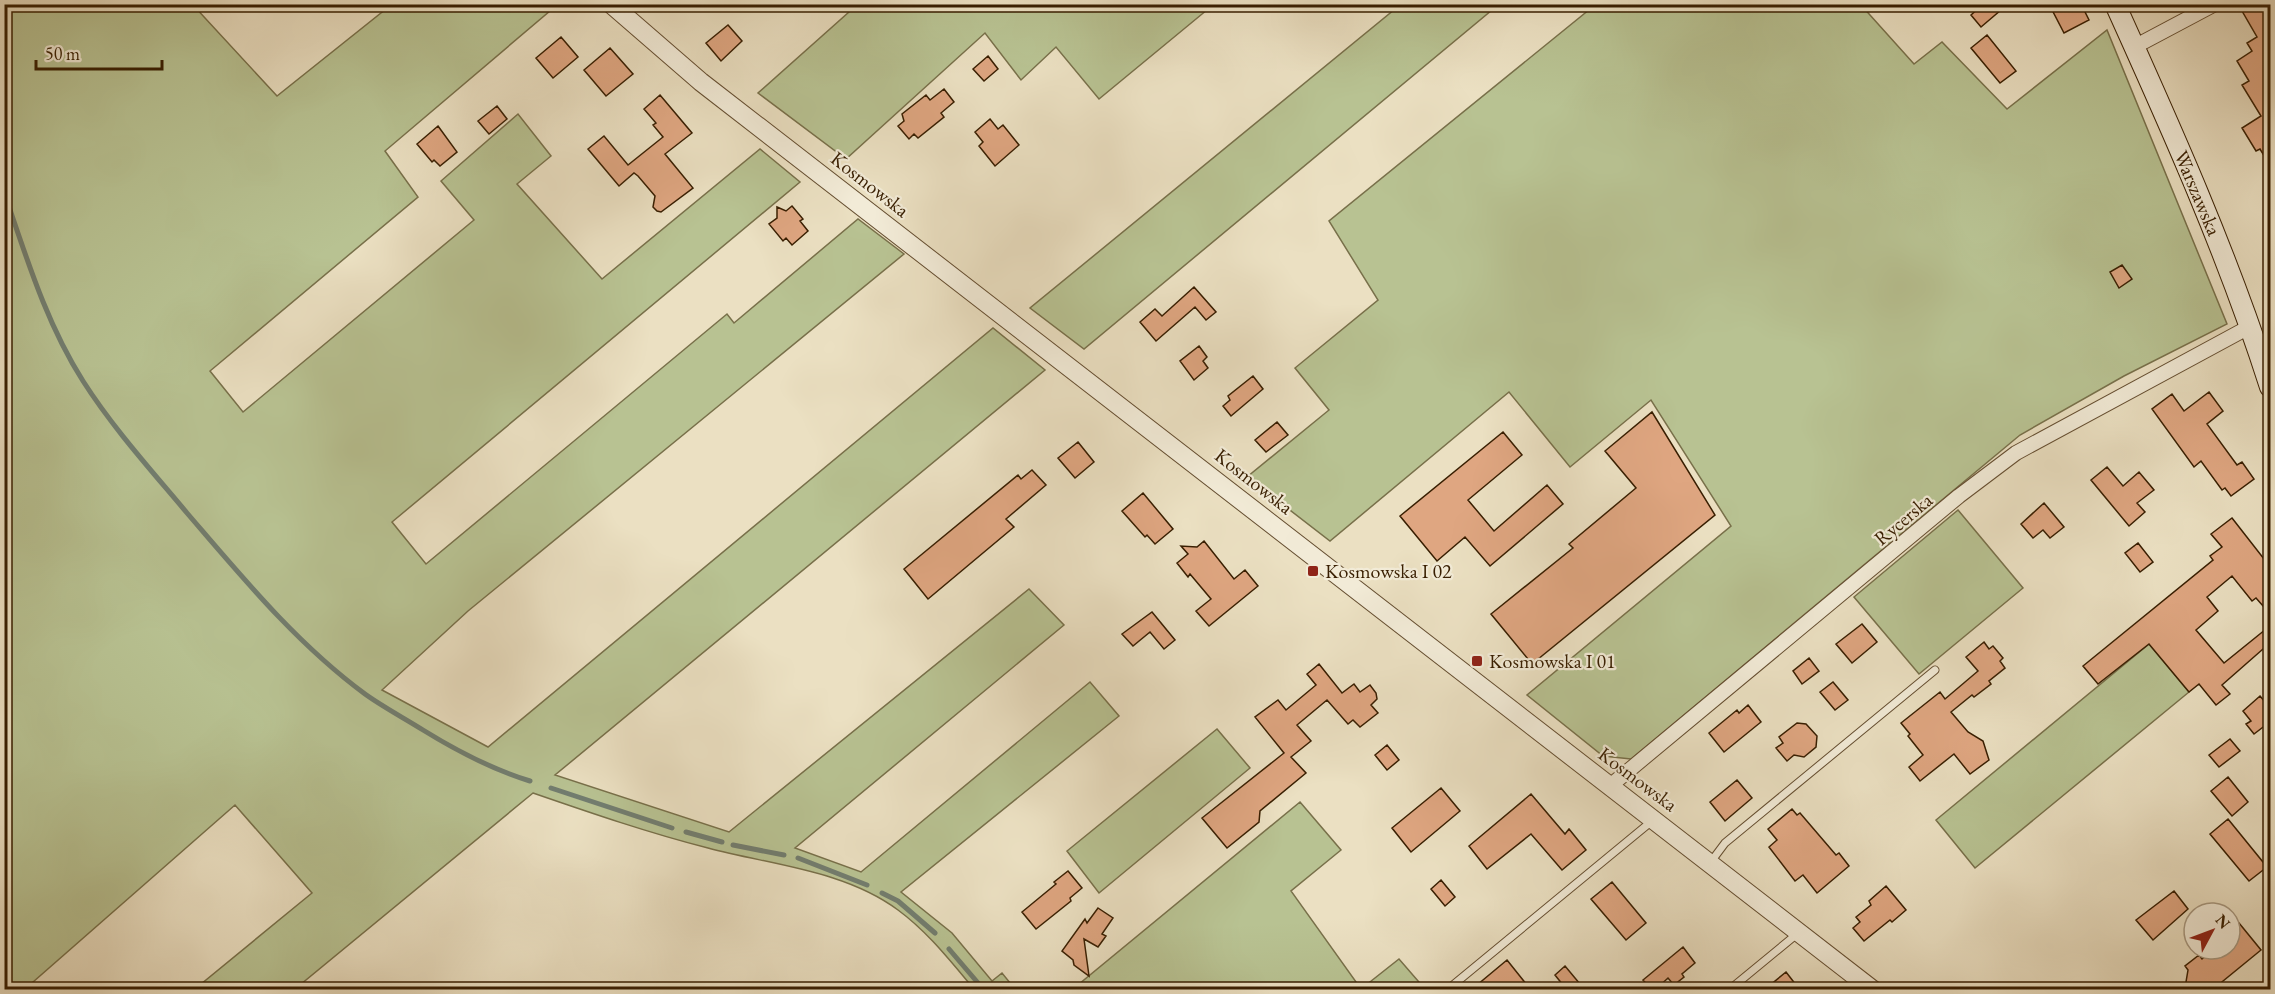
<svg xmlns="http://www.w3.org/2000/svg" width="2275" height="994" font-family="'EB Garamond',serif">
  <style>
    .green { fill: #b8c292; stroke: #78704a; stroke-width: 1.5 }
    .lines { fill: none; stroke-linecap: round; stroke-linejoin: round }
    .stream { stroke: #727d6f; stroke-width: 5 }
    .building { fill: #dfa681; stroke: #381e01; stroke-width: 1.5 }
    .service-casing { stroke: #654e31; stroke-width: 9 }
    .minor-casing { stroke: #654e31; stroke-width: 16 }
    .tertiary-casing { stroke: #654e31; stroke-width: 20 }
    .secondary-casing { stroke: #381e01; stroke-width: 22 }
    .service { stroke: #f2ebd7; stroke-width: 7 }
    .minor { stroke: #f2ebd7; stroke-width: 14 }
    .tertiary { stroke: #f2ebd7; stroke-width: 18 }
    .secondary { stroke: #f2ebd7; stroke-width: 20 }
    .poi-dot { fill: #8f2418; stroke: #f2ebd7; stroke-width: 2 }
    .labels { text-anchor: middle; stroke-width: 4.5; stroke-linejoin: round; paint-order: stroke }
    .street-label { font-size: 20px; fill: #381e01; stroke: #f2ebd7 }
    .poi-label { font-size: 20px; fill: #381e01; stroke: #f2ebd7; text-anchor: start }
  </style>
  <rect width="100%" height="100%" fill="#ebe0c2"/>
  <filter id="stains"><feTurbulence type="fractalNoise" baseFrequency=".00333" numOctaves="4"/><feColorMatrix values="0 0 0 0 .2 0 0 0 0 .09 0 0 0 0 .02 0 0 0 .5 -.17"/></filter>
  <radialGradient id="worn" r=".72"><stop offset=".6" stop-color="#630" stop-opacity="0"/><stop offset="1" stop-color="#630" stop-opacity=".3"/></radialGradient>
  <path class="green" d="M858 4H1213V5L1099 99 1056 47 1021 80 985 33 846 159 758 93Z
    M4 5H193L277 96 391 5H557L385 151 418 197 210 371 243 412 474 220 441 181 518 114 551 156 517 184 602 279 760 149 800 182 392 522 426 564 727 314 734 323 858 219 904 254 468 611 382 690 488 747 993 328 1045 370 555 775 729 832 1029 589 1064 625 795 848 861 872 1090 682 1119 716 901 892 952 933 992 981 1002 973 1015 989H974C951 962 928 932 898 910 844 870 771 865 708 848 649 833 591 813 533 793L295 989H195L312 893 235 805 25 989H5Z
    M1400 5H1498L1084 349 1030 308Z
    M1595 5H1861L1914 64 1942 42 2007 109 2107 30 2227 324 2124 376 2020 435 1631 759 1603 756 1527 695 1731 526 1651 400 1570 467 1509 392 1330 541 1247 477 1329 410 1295 368 1378 300 1329 221Z
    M1958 510 2023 588 1919 674 1854 597Z
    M2149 644 2189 692 1975 868 1936 820Z
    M1217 729 1250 768 1099 893 1067 851Z
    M1300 802 1341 850 1291 891 1361 989 1399 959 1425 989H1073Z"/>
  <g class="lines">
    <path class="stream" d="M4 192C26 256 46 323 83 381 113 428 151 470 187 513 242 577 297 644 365 694 383 707 404 718 423 730 457 751 491 769 530 781
      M551 788 672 828
      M686 832 722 842
      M733 845 784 855
      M798 858 867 885
      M882 893 898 901 935 933
      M949 949 984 990"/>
  </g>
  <path class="building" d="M1983 4H2008L1981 27 1971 15Z
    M2049 4H2081L2089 20 2064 33Z
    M2238 4H2271V167L2260 149 2256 151 2242 128 2261 116 2242 85 2249 81 2237 61 2252 51 2247 43 2257 37Z
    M728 25 742 41 721 61 706 43Z
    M1987 35 2016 71 2000 83 1971 48Z
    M561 37 578 57 553 78 536 58Z
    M610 48 633 74 606 96 584 70Z
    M988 56 998 69 984 81 973 69Z
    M944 89 954 102 941 113 944 117 918 138 914 134 909 139 898 126 904 121 902 114 926 95 930 100Z
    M660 95 692 133 665 154 693 188 661 212 657 211 653 207 655 196 638 176 634 173 619 186 588 149 604 136 628 165 663 137 653 125 656 123 644 109Z
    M497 106 507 119 489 134 478 121Z
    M990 119 998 129 1003 125 1019 145 995 166 979 146 983 142 975 132Z
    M438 126 457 152 440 166 434 160 432 162 417 144Z
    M792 206 803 219 800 221 808 231 792 245 786 238 783 241 769 224 777 218V207L786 211Z
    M2122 265 2132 279 2119 288 2110 272Z
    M1194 287 1216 312 1206 320 1195 307 1156 341 1140 322 1155 309 1162 316Z
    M1199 346 1207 357 1203 361 1208 368 1194 380 1180 361Z
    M1253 376 1263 389 1231 416 1223 406 1230 400 1228 396Z
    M2209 392 2223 411 2207 424 2237 465 2242 462 2254 479 2231 496 2225 488 2222 490 2201 461 2194 467 2152 409 2172 394 2184 411Z
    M1652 412 1715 515 1532 664 1491 614 1573 548 1569 544 1636 488 1605 451Z
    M1277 422 1288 435 1266 452 1255 440Z
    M1503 432 1522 455 1468 500 1494 531 1547 485 1563 504 1490 566 1465 537 1437 561 1400 516Z
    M1078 442 1094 462 1075 478 1058 458Z
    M2107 467 2123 486 2139 472 2154 490 2137 503 2145 512 2129 526 2091 480Z
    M1032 470 1046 485 1006 519 1014 527 928 599 904 569 1018 475 1021 479Z
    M1143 493 1173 529 1155 544 1147 535 1145 537 1122 511Z
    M2044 503 2064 527 2050 538 2043 530 2033 538 2021 524Z
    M2232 518 2264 559 2271 554V615L2256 598 2252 601 2232 576 2207 597 2218 611 2196 630 2224 663 2271 625V642L2222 685 2230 694 2216 705 2199 684 2189 692 2149 644 2098 684 2083 666 2213 560 2210 556 2222 547 2211 534Z
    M1204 541 1234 579 1245 570 1258 586 1209 626 1196 611 1211 599 1190 574 1188 577 1177 563 1188 554 1181 546 1197 547Z
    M2138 543 2153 562 2140 572 2125 553Z
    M1152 612 1175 640 1164 649 1150 632 1133 646 1122 634Z
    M1862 624 1877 642 1852 663 1836 644Z
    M1984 642 1989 649 1993 646 2003 658 2000 661 2005 668 1989 681 1991 684 1974 697 1972 695 1951 712 1968 732 1983 741 1989 760 1970 774 1954 754 1920 781 1909 767 1923 755 1908 736 1910 734 1901 723 1940 692 1945 699 1978 671 1966 657Z
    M1809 658 1819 671 1802 684 1793 671Z
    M1319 664 1342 693 1354 684 1360 692 1370 685 1376 693 1377 699 1371 705 1378 713 1360 727 1353 720 1348 724 1327 700 1297 725 1311 741 1291 757 1306 773 1260 811 1259 822 1227 848 1202 818 1284 753 1255 717 1278 700 1286 710 1316 685 1307 674Z
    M1833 682 1848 700 1835 710 1820 692Z
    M2260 696 2271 709V721L2254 734 2246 724 2251 721 2243 711Z
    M1748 705 1761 722 1724 752 1709 733 1737 710 1739 713Z
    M1797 723 1806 724 1817 736 1816 747 1804 757 1794 755 1787 761 1776 748 1783 743 1779 737Z
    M2230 739 2240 751 2219 767 2209 755Z
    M1387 745 1399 760 1387 770 1375 755Z
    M2228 777 2248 802 2232 816 2211 791Z
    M1737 780 1752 798 1725 821 1710 802Z
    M1441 788 1460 811 1411 852 1392 828Z
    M1531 794 1565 834 1569 829 1586 850 1562 870 1531 834 1487 869 1469 846Z
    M1792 809 1797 815 1800 813 1836 855 1839 853 1849 866 1817 893 1803 875 1795 881 1769 847 1777 840 1768 829Z
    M2228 819 2267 867 2249 881 2210 834Z
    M1068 871 1082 888 1070 898 1071 901 1036 929 1022 912 1056 884 1054 882Z
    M1441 880 1455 897 1445 906 1431 889Z
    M1612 882 1646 923 1626 940 1591 899Z
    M1886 886 1906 910 1892 922 1890 920 1864 941 1853 928 1860 922 1856 917 1871 905 1869 901Z
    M2174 891 2188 909 2153 940 2136 920Z
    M1098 908 1113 918 1102 934 1106 936 1098 947 1084 939 1089 976 1074 965 1073 960 1062 951 1085 919 1087 923Z
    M2239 923 2261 950 2212 990H2192L2186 982 2188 970 2185 966 2199 955 2202 959 2214 949H2230V930Z
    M1683 947 1695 963 1682 974 1684 977 1674 985 1668 978 1655 990H1652L1643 980Z
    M1507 960 1531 990H1471Z
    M1565 966 1585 990H1567L1555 975Z
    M1786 972 1800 990H1764Z"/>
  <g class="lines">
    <defs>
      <path id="service" d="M1710 863 1725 843 1935 670
        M1447 990 1652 821
        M1729 990 1797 934"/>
      <path id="minor" d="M2134 47 2215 4
        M1610 786 1959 496 2016 453 2251 326"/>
      <path id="tertiary" d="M611 4 701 82 1873 990"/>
      <path id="secondary" d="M2115 4C2172 130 2228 255 2270 387"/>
    </defs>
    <use href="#service" class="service-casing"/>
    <use href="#minor" class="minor-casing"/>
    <use href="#tertiary" class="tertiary-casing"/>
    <use href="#secondary" class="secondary-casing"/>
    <use href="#service" class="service"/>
    <use href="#minor" class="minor"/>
    <use href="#tertiary" class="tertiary"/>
    <use href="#secondary" class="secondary"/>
  </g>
  <g class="poi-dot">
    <rect x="1307" y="565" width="12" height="12" rx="3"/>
    <rect x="1471" y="655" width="12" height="12" rx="3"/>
  </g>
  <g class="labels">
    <g class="street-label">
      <text transform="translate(870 184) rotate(38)" y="7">Kosmowska</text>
      <text transform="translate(2198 193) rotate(67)" y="7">Warszawska</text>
      <text transform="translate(1254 481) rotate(38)" y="7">Kosmowska</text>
      <text transform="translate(1903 519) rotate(-40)" y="7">Rycerska</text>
      <text transform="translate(1638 779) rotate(37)" y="7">Kosmowska</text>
    </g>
    <g class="poi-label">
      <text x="1325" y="578">Kosmowska I 02</text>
      <text x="1489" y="668">Kosmowska I 01</text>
    </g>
  </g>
  <rect width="2275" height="994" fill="none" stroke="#ebe0c2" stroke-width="24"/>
  <rect x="6" y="6" width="2263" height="982" fill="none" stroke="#381e01" stroke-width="3"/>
  <rect x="12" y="12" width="2251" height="970" fill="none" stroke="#381e01" stroke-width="1.5"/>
  <g transform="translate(2212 931) rotate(49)"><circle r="28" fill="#f2ebd7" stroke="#a89981" stroke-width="1.5"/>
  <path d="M0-4.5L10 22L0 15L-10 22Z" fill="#8f2418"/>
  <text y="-9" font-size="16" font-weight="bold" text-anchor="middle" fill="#381e01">N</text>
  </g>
  <path d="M36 60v9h126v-9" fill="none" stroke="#381e01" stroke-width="3"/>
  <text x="45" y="60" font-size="18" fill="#381e01" stroke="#f2ebd7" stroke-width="4.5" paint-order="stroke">50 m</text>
  <rect width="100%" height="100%" filter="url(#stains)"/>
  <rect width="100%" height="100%" fill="url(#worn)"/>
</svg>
